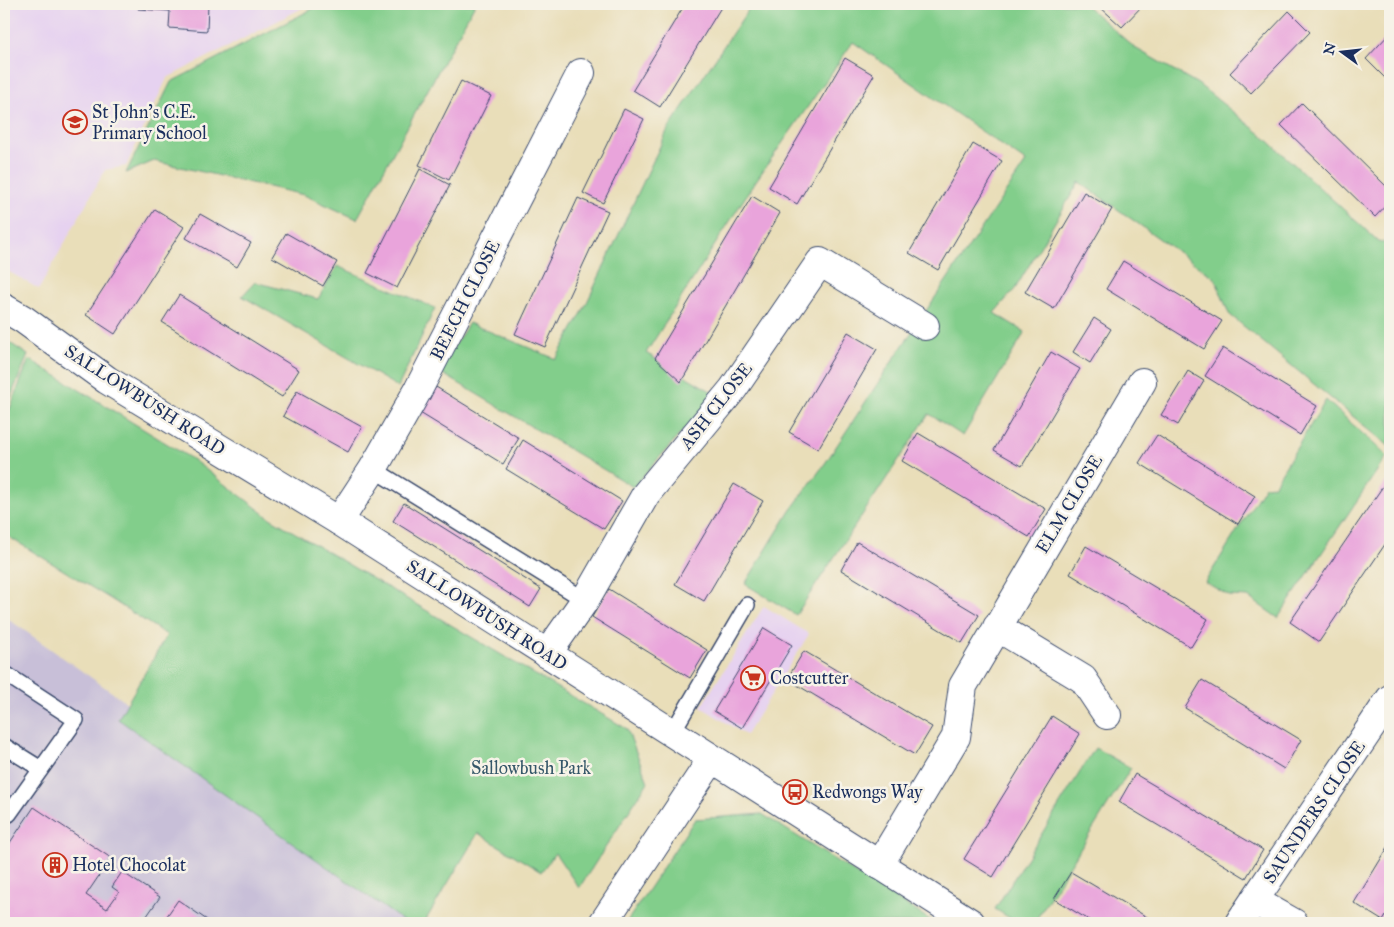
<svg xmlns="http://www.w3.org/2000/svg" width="1394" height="927" font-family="'IM FELL Great Primer',serif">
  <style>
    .built { fill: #e6d2f0 }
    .industrial { fill: #c8bfd8 }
    .green { fill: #82ce8b; stroke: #4e7e74 }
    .building { fill: #e9a4db }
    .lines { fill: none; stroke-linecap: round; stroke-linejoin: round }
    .lane-casing { stroke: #3a496c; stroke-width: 18 }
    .street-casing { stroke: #3a496c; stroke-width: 30 }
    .secondary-casing { stroke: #3a496c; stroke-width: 30 }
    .lane { stroke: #fff; stroke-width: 15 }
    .street { stroke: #fff; stroke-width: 28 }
    .secondary { stroke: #fff; stroke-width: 28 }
    .labels { text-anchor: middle; stroke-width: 5; stroke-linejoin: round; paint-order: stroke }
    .poi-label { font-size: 18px; fill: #1b2f5e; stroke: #f7f3e8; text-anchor: start }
    .street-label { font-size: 18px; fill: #1b2f5e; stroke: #f7f3e8 }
    .park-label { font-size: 18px; fill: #355769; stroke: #f7f3e8 }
  </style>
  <rect width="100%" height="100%" fill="#f7f3e8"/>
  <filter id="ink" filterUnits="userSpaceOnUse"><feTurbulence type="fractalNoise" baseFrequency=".02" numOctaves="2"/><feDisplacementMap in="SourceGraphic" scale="10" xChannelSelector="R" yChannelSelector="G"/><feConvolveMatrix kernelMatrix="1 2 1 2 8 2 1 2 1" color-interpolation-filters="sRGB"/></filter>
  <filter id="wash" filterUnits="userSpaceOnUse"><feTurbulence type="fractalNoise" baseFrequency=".0096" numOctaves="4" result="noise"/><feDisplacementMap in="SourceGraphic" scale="20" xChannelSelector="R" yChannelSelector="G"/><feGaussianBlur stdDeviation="1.12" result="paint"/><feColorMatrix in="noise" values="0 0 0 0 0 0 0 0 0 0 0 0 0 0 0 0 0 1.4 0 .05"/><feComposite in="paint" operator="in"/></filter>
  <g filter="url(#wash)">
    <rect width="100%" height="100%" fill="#e9deb9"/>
    <path class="built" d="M4 4H310L167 78 126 166 105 170 39 289 4 269Z
      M764 606 809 634 746 735 701 707Z"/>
    <path class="industrial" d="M4 616 260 797 409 923H4Z"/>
    <path class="green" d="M322 4H475L357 219 304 195 154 161 126 173 171 82Z
      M752 4H1084L1135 48 1198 84 1263 136 1378 241 1390 244V447L1229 314 1215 278 1079 182 1015 289 994 313 1025 332 963 436 929 414 796 615 745 584 790 511 826 462 895 357 1026 162 853 42 753 185 646 353 716 394 633 487 438 371 469 323 556 359 583 311 668 129Z
      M337 266 435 308 398 387 242 296 255 282 318 299Z
      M4 339 28 355 4 413Z
      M29 359 192 459 270 518 627 729 648 782 579 888 555 853 541 872 478 833 424 923H406L118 719 167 635 109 598 4 534V424Z
      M1326 400 1387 456 1278 618 1248 597 1229 596 1205 582 1265 486 1274 485Z
      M1095 748 1131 768 1034 923H1018L995 909Z
      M762 814 935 923H626L695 819Z"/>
    <g id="blocks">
      <path class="building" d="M139 4H208L207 31 169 28 170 11 138 9Z
        M685 4H723L660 107 633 90Z
        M1102 4H1144L1122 27 1099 6Z
        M1289 11 1310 32 1251 93 1230 73Z
        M1390 33V74L1386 79 1366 59Z
        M845 58 874 75 797 204 769 187Z
        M461 81 491 96 449 180 419 165Z
        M1302 103 1390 190V201L1375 217 1281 125Z
        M624 109 644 119 603 203 583 193Z
        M973 144 1002 161 938 270 909 253Z
        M420 169 450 185 397 288 367 273Z
        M1084 192 1112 209 1054 309 1025 292Z
        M752 196 780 213 681 382 655 358Z
        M578 198 608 211 545 347 515 334Z
        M155 209 184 227 115 334 86 315Z
        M200 214 251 243 237 267 186 238Z
        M286 233 337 262 323 286 272 257Z
        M1123 261 1222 321 1204 349 1106 289Z
        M179 295 299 370 282 397 162 322Z
        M1094 318 1111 329 1090 363 1073 352Z
        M848 332 877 349 818 449 789 432Z
        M1223 348 1317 406 1300 435 1205 376Z
        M1051 352 1080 369 1022 466 994 450Z
        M1188 371 1204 381 1178 425 1161 415Z
        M436 387 519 438 503 464 420 413Z
        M297 391 362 427 348 452 283 416Z
        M918 433 1046 509 1029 537 902 461Z
        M1157 435 1255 496 1238 524 1139 463Z
        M523 440 622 501 604 529 506 469Z
        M1390 476V537L1319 642 1290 622Z
        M734 484 763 501 704 601 675 584Z
        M404 503 541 589 530 607 393 521Z
        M857 542 979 615 962 643 841 570Z
        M1086 546 1208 619 1191 647 1070 574Z
        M609 589 707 650 690 678 592 617Z
        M764 628 792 645 742 728 714 711Z
        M804 651 932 727 915 755 787 679Z
        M1202 680 1301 740 1284 769 1185 708Z
        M1052 716 1080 734 993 877 964 859Z
        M1135 774 1263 850 1246 878 1119 802Z
        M34 807 111 858 86 895 107 909 119 892 112 887 122 872 160 897 142 923H4V840L9 844Z
        M1390 844V909L1383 921 1354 903Z
        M1071 872 1157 923H1094L1054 899Z
        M178 900 207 920 205 923H162Z"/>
    </g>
  </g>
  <g filter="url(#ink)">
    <use href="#blocks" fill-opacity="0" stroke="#3a496c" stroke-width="1"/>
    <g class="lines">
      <defs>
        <path id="lane" d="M373 469 585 600
          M4 673 76 720 9 814 4 810
          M672 733 747 605
          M4 746 41 769"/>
        <path id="street" d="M339 521 373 469 418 390 581 73
          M997 627 1083 679 1107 715
          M547 654 585 600 646 494 733 389 820 262 925 326
          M879 865 956 737 963 686 1142 382
          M1255 901 1294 923
          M1239 923 1390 699"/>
        <path id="secondary" d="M4 308 23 319 107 380 339 521 971 923
          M603 923 712 759"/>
      </defs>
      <use href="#lane" class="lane-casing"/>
      <use href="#street" class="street-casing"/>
      <use href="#secondary" class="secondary-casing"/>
      <use href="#lane" class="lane"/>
      <use href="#street" class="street"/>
      <use href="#secondary" class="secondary"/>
    </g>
  </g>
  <defs>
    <symbol id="school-ring" viewBox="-11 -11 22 22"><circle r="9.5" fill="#f7f3e8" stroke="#c8321e" stroke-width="1.5"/><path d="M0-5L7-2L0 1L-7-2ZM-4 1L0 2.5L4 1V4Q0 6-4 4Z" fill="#c8321e"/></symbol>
    <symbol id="supermarket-ring" viewBox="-11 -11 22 22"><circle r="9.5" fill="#f7f3e8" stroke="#c8321e" stroke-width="1.5"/><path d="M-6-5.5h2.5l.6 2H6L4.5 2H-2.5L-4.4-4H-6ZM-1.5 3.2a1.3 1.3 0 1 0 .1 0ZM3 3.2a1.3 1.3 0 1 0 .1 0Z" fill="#c8321e"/></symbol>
    <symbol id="bus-ring" viewBox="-11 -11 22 22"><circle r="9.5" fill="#f7f3e8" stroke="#c8321e" stroke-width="1.5"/><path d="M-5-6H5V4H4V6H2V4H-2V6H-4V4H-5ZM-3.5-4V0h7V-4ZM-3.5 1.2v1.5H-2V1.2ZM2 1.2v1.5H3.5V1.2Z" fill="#c8321e"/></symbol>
    <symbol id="building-ring" viewBox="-11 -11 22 22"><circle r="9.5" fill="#f7f3e8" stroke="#c8321e" stroke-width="1.5"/><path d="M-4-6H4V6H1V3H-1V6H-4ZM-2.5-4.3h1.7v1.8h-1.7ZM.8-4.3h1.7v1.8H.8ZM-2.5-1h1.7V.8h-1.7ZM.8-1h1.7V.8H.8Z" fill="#c8321e"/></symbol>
  </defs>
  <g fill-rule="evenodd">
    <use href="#school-ring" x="61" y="108" width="28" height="28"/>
    <use href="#supermarket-ring" x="739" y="664" width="28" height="28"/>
    <use href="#bus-ring" x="781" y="778" width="28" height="28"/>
    <use href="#building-ring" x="41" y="851" width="28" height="28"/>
  </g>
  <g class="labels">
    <g class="poi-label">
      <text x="92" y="118">St John's C.E.<tspan x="92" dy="21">Primary School</tspan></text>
      <text x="770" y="684">Costcutter</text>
      <text x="812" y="798">Redwongs Way</text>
      <text x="72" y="871">Hotel Chocolat</text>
    </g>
    <g class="street-label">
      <text transform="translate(465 300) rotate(-63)" y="6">BEECH CLOSE</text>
      <text transform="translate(145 400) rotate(33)" y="6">SALLOWBUSH ROAD</text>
      <text transform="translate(716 406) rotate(-52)" y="6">ASH CLOSE</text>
      <text transform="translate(1069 504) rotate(-59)" y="6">ELM CLOSE</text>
      <text transform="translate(487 615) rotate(33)" y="6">SALLOWBUSH ROAD</text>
      <text transform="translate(1314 812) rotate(-56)" y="6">SAUNDERS CLOSE</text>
    </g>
    <g class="park-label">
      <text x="531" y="774">Sallowbush Park</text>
    </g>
  </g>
  <rect width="1394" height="927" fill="none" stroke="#f7f3e8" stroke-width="20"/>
  <g transform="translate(1342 52) rotate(285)" stroke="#f7f3e8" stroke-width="4" paint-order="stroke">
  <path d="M0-4L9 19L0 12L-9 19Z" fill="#1b2f5e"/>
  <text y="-8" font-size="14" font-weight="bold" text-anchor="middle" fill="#1b2f5e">N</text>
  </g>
</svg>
